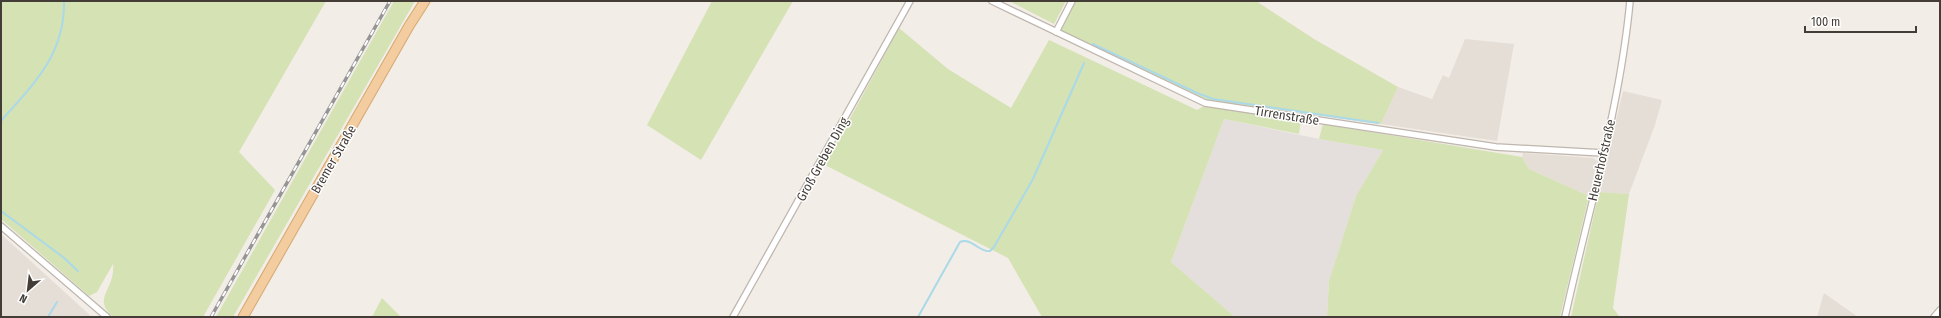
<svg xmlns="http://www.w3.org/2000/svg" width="1941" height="318" font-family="'Fira Sans Condensed',sans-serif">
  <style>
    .residential { fill: #e5ded6 }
    .industrial { fill: #e4dfdc }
    .green { fill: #d5e2b4 }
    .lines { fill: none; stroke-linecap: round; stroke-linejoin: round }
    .stream { stroke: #aad9e8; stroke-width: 2 }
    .minor-casing { stroke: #bfb6ae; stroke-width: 8 }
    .primary-casing { stroke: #d6a770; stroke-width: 11 }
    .minor { stroke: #fff; stroke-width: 5.5 }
    .primary { stroke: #f3cd9f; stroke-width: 9 }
    .rail-casing { stroke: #959595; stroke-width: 3.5 }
    .rail { stroke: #fff; stroke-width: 2; stroke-dasharray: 6; stroke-linecap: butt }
    .labels { text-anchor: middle; stroke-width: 3; stroke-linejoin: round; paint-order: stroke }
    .street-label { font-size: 13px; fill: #443d37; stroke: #fff }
  </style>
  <rect width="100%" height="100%" fill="#f2ede7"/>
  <path class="residential" d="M1465 39 1514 44 1497 141 1381 124 1398 87 1432 99 1443 75 1449 78Z
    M1623 91 1662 100 1655 125 1629 194 1599 192Z
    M1523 153 1593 158 1597 161 1589 196 1529 169 1522 157Z
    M1 234 46 275 92 317H1Z
    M1824 293 1858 317H1817Z"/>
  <path class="industrial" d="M1224 119 1319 139 1383 150 1356 196 1329 281 1327 317H1235L1171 262Z"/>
  <path class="green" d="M2 1H326L239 152 275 190 203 317H113C91 298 116 289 113 264L97 292 89 296 1 219Z
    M394 1H415L233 317H216Z
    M712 1H793L701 160 647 125Z
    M1009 1H1066L1054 24Z
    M1076 1H1256L1314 39 1398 87 1381 124 1207 100 1060 32Z
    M899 28 948 69 1011 108 1049 40 1197 110 1204 106 1301 120 1299 134 1224 119 1171 262 1235 317H1042L1008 258 825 165Z
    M1323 124 1522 157 1529 169 1589 196 1560 317H1327L1329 281 1356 196 1383 150 1319 139Z
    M1599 192 1629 194 1613 308 1619 316 1571 317Z
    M382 298 401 317H372Z"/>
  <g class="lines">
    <path class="stream" d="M1093 44 1197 93 1213 99 1378 123
      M1 121C34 83 65 55 64 1
      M1 211 63 257 78 271
      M48 317 57 302
      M918 317 960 242C971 237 980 253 990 251L994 247 1033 179 1084 63"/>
    <defs>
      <path id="minor" d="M992 1 1205 103 1496 147 1603 153
        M1056 32 1072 1
        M1 226 107 317
        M733 317 910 1
        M1565 317C1588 212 1620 108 1630 1
        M1934 317 1940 310"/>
      <path id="primary" d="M243 317 409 26 425 1"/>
    </defs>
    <use href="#minor" class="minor-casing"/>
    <use href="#primary" class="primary-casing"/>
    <use href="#minor" class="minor"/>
    <use href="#primary" class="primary"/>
    <defs>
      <path id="rail" d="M211 317 390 1"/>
    </defs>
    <use href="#rail" class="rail-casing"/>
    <use href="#rail" class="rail"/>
  </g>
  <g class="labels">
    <g class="street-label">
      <text transform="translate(1287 115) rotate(9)" y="5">Tirrenstraße</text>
      <text transform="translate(333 159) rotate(-60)" y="5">Bremer Straße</text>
      <text transform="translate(822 159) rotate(-61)" y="5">Groß Greben Ding</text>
      <text transform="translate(1601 160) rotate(-77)" y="5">Heuerhofstraße</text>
    </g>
  </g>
  <rect width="1941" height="318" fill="none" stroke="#443d37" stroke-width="4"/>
  <g transform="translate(28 290) rotate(208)" stroke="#ffffff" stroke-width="3" paint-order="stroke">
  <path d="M0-3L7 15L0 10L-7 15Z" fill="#443d37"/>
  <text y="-6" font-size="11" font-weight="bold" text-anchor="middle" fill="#443d37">N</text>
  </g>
  <path d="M1805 26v6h111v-6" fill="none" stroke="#443d37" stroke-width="2"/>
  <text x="1811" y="26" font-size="12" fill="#443d37" stroke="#ffffff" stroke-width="3" paint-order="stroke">100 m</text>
</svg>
